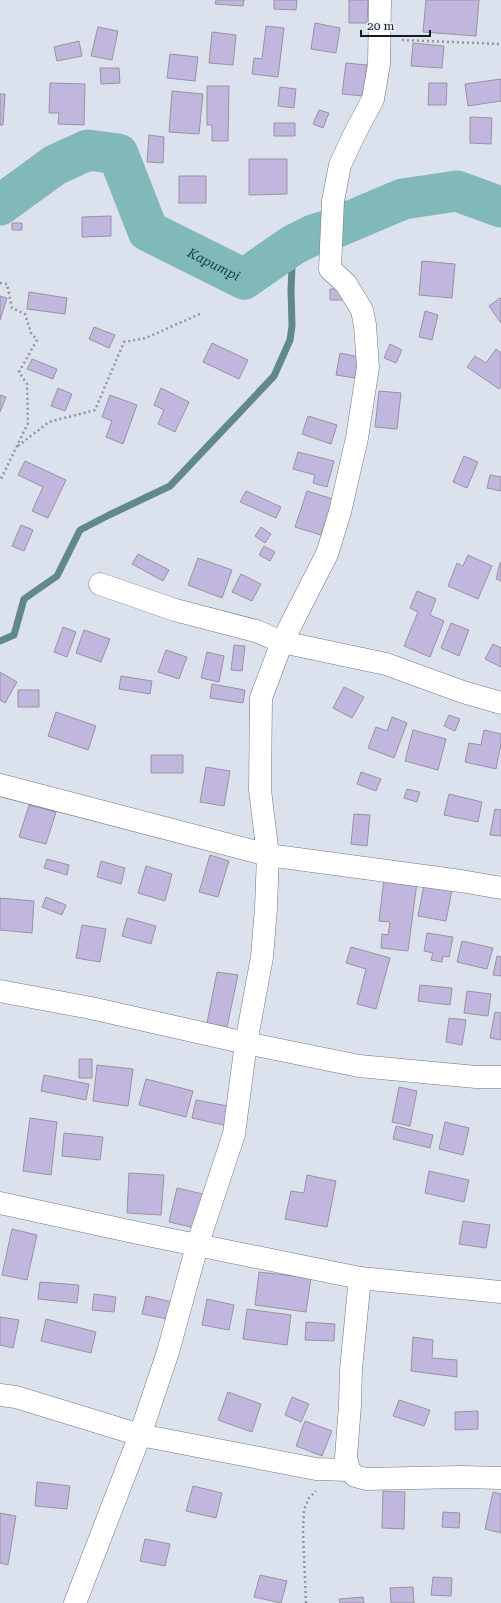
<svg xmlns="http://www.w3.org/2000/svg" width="501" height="1603" font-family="'Roboto Serif',serif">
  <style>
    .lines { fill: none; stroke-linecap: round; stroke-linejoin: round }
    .stream { stroke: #61888b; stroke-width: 7 }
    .river { stroke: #81b8ba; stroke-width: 41 }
    .building { fill: #c0b6de; stroke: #9794a0 }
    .minor-casing { stroke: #717680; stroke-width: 23 }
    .path { stroke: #91959e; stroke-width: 2.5; stroke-dasharray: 2 3; stroke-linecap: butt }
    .minor { stroke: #fff; stroke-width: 22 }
    .labels { text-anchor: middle; stroke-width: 4; stroke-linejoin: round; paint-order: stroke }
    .water-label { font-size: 13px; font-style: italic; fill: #093e41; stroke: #e9effb }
  </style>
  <rect width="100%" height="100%" fill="#dce2ed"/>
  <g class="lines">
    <path class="stream" d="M0 641 14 635 24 599 57 576 80 530 109 515 170 486 274 376 290 340 292 326 291 290 293 245"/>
    <path class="river" id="s1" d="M0 205 55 165 88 150 118 154 148 231 244 279 293 245 313 235 332 229 403 199 457 191 501 207"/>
  </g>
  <path class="building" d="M216 0H244L243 6 215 4Z
    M274 0H297L296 10 274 9Z
    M349 0H368L367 23H349Z
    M426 0H479L476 36 423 32Z
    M315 23 340 28 336 53 311 49Z
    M266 26 284 28 278 77 252 74 254 58 262 59Z
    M98 27 118 31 112 60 91 56Z
    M212 32 236 35 233 65 209 63Z
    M79 41 82 56 57 61 54 47Z
    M413 43 444 46 442 68 411 66Z
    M170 54 198 57 195 81 167 78Z
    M346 63 367 65 363 96 342 94Z
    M100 68H119L120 83 101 84Z
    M501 79V101L468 106 465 84Z
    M50 83 85 84 84 125 58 124 59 113H49Z
    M429 83H447L446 105H428Z
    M207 86H229L228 141H212V125H207Z
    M280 87 296 89 294 108 278 106Z
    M172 91 203 94 199 134 169 132Z
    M0 94H5L3 125H0Z
    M319 110 329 113 323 128 313 124Z
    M470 117 492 118 491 144 470 143Z
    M274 123H295V136H274Z
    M149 135 164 137 163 163 147 162Z
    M249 159H287V194L249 195Z
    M179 176H206V203H179Z
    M111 216V236L82 237V217Z
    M12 223H22V230H12Z
    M422 261 455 264 452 298 419 295Z
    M330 289H343V300H330Z
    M29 292 67 298 65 314 27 309Z
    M0 296 7 298 0 320Z
    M500 298 501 299V323L489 306Z
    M425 311 438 315 432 340 419 337Z
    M94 327 115 335 109 348 89 339Z
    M212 343 248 360 239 379 203 362Z
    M390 344 402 350 396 363 384 358Z
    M496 349 501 353V386L499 389 467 367 475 356 486 363Z
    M340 353 359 357 355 378 336 375Z
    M32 359 57 369 53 379 27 369Z
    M58 388 72 394 65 411 51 406Z
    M161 388 189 402 175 432 158 424 164 410 154 405Z
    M379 391 401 393 397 429 375 427Z
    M0 395 6 397 0 412Z
    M110 395 137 405 123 444 106 437 112 421 102 417Z
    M308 416 337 425 331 444 302 434Z
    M298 452 334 461 327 487 313 483 315 475 293 469Z
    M464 456 478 462 467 488 453 482Z
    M25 461 66 480 48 518 32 511 43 487 18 475Z
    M490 475 501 477V491L487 488Z
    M246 491 281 507 276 518 240 502Z
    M307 491 333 499 321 535 295 527Z
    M21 525 33 530 24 551 12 546Z
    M261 527 271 534 265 543 255 536Z
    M264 546 275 552 270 561 259 555Z
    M138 554 169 570 163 581 132 564Z
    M468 555 492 566 478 599 448 586 457 563 463 566Z
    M198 558 232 570 222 598 188 585Z
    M500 563H501V581L496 579Z
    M241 574 261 584 252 601 232 592Z
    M417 591 436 599 430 615 444 621 430 657 404 646 418 612 410 608Z
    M451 623 469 630 459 656 441 648Z
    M63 627 76 632 67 657 54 652Z
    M84 630 110 639 101 662 76 653Z
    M493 644 501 648V667L485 659Z
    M234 645 245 646 242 671 231 670Z
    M166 650 187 657 179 679 158 672Z
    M207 652 224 656 219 682 201 678Z
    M0 672 17 682 5 703 0 700Z
    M121 676 152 681 150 694 119 689Z
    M212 684 245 690 243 703 210 698Z
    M344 687 364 697 352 718 333 708Z
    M18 690H39V707H18Z
    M56 712 96 726 88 750 48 736Z
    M449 715 460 719 455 731 444 726Z
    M392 717 407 723 394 758 368 748 376 727 387 731Z
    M413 730 446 739 438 770 405 761Z
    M484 730 501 734V744L496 769 465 762 469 743 481 745Z
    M151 755H183V773H151Z
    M206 767 230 771 224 806 200 802Z
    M361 772 381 779 376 791 357 784Z
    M407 789 420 792 417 802 404 798Z
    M449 794 482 802 478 822 444 815Z
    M29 805 56 812 46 844 19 837Z
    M495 809 501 810V836L490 835Z
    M354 814 370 815 367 846 351 844Z
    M210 855 229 861 218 897 199 892Z
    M47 859 69 865 67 875 44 868Z
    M101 861 125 868 121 884 97 877Z
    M146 866 172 874 165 901 138 893Z
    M384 878 417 882 408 951 381 948 382 934 388 935 390 922 379 921Z
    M424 885 452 890 446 921 418 916Z
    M46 897 66 905 62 915 42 907Z
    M0 898 34 901 32 933 0 930Z
    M127 918 156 926 151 944 122 936Z
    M82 925 106 929 100 962 76 958Z
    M427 933 453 937 449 957 443 956 442 962 431 960 433 953 424 951Z
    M462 941 493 948 487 969 457 962Z
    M351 947 390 958 376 1009 357 1004 366 969 346 963Z
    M497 956 501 957V976L493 975Z
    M217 972 238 975 227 1027 207 1023Z
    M420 985 452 988 450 1005 418 1001Z
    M467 991 491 994 488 1016 464 1013Z
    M495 1012 501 1013V1040L490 1038Z
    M449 1018 466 1020 462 1045 446 1042Z
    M79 1059H92V1078H79Z
    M97 1065 133 1069 128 1106 93 1101Z
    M44 1075 89 1084 86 1100 41 1091Z
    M146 1079 193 1091 186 1117 139 1105Z
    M399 1087 417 1091 410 1126 392 1122Z
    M196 1100 233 1107 228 1126 192 1118Z
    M30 1118 57 1122 51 1175 23 1171Z
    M445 1122 469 1128 463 1155 439 1149Z
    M396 1126 433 1135 430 1148 393 1139Z
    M64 1133 103 1137 100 1160 62 1156Z
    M429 1171 469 1180 464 1202 425 1193Z
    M129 1173 164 1175 161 1215 127 1213Z
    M307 1175 336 1181 327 1227 285 1219 291 1191 304 1193Z
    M177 1188 203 1194 195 1228 169 1222Z
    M463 1221 490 1225 486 1248 459 1244Z
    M12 1229 37 1235 27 1280 2 1275Z
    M259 1272 311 1278 306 1312 255 1305Z
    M40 1282 79 1285 77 1303 38 1299Z
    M94 1294 116 1297 114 1312 92 1310Z
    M146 1296 177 1303 173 1320 142 1314Z
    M207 1299 234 1305 229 1330 202 1325Z
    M247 1309 291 1315 287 1345 243 1339Z
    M0 1317 19 1320 13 1348 0 1345Z
    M46 1319 96 1332 91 1353 41 1341Z
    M306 1322 335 1324 334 1341 305 1340Z
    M413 1337 433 1340 432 1358 457 1360V1377L411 1371Z
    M228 1392 261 1404 252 1432 218 1420Z
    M292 1397 309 1404 301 1422 285 1415Z
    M399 1400 430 1410 424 1426 393 1416Z
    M478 1411V1429L455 1430V1412Z
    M305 1421 332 1431 322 1456 296 1446Z
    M37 1482 70 1486 67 1509 35 1506Z
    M193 1486 222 1493 216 1518 186 1511Z
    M383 1491 405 1492 404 1529 382 1528Z
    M493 1492 501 1494V1533L485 1529Z
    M443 1512 460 1513 459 1528 442 1527Z
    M0 1513 16 1516 8 1565 0 1563Z
    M145 1539 170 1544 165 1566 140 1561Z
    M260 1575 287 1581 281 1603 254 1597Z
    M433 1577 452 1578 451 1596 431 1595Z
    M413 1587 414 1603H391L390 1588Z
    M363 1597 364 1603H340L339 1599Z"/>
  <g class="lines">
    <defs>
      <path id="minor" d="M100 584 175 610 256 631 282 642 386 664 463 692 501 703
        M0 785 268 855 461 881 501 888
        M0 991 91 1008 246 1043 359 1066 476 1077H501
        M0 1203 138 1233 360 1278 501 1292
        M360 1278 351 1369 350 1405 346 1457 349 1470 355 1476 366 1479 461 1477 501 1478
        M0 1395 16 1397 140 1435 316 1469 349 1470
        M75 1603 140 1435 168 1352 197 1246 234 1134 246 1043 262 957 266 908 268 855 260 790 261 698 282 642 327 554 340 512 357 438 368 367 365 325 362 310 346 284 330 269 333 201 340 165 354 135 373 99 379 64 380 0"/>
    </defs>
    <use href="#minor" class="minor-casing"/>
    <path class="path" d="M402 40 501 44
      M0 283 7 284 12 308 25 314 31 333 37 340 19 372 27 384 28 423 0 481
      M18 446 49 422 95 410 124 342 146 338 202 313
      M306 1603 303 1532 304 1510 309 1498 316 1491"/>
    <use href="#minor" class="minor"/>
  </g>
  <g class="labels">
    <g class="water-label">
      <text dy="5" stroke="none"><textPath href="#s1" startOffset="291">Kapumpi</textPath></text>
    </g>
  </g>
  <path d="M361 30v6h69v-6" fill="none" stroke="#17191d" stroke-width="2"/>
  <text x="367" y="30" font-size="12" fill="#17191d" stroke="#e9effb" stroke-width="3" paint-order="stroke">20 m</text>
</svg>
